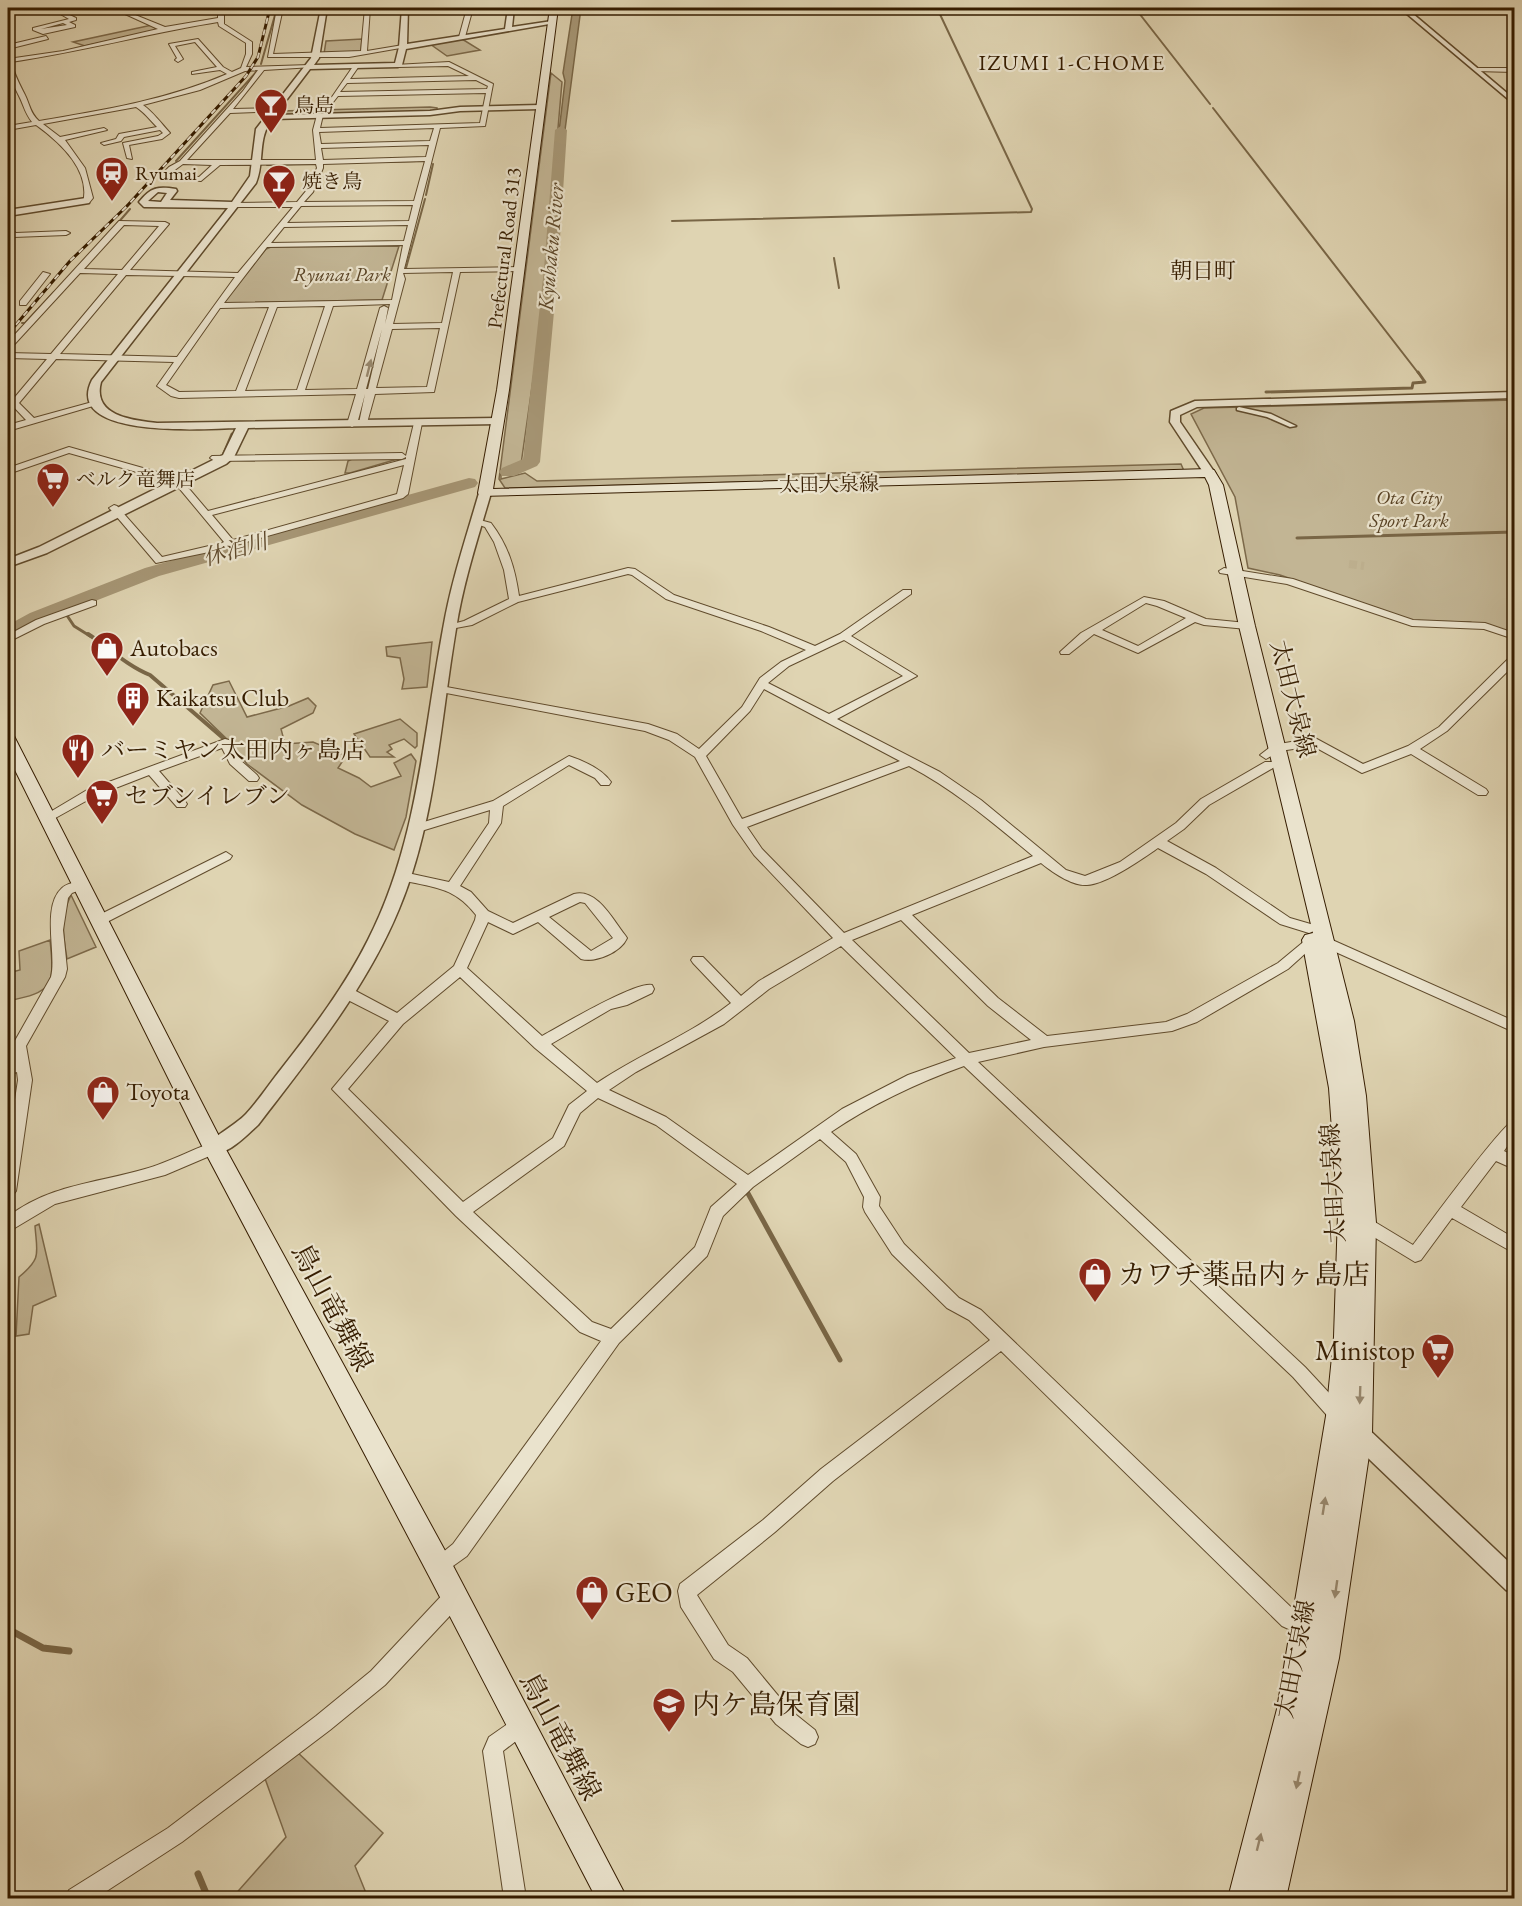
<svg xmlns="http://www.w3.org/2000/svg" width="1522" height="1906" font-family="'EB Garamond','Noto Serif JP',serif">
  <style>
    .green { fill: #c2b594; stroke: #7c694a; stroke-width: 1.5 }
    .water { fill: #a69675; stroke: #796646; stroke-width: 1.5 }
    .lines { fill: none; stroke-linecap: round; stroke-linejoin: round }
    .stream-far4 { stroke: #796646; stroke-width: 2 }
    .stream-far3 { stroke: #796646; stroke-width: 3 }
    .stream-far2 { stroke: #796646; stroke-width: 4 }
    .stream-far1 { stroke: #796646; stroke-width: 5 }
    .stream { stroke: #796646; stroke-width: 7 }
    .river { fill: #a69675; fill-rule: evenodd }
    .pedestrian-tunnel { stroke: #bdaf8e; stroke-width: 8; stroke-dasharray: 8 4; stroke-linecap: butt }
    .pedestrian-casing { stroke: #604b2c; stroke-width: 3 }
    .minor-casing { stroke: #604b2c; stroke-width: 2 }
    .tertiary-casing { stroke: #604b2c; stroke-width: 3 }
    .secondary-casing { stroke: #361d00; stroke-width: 2 }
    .pedestrian { fill: #eae3cd; fill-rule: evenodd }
    .minor { fill: #eae3cd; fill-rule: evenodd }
    .tertiary { fill: #eae3cd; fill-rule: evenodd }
    .secondary { fill: #eae3cd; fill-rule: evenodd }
    .rail-casing { stroke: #361d00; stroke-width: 3 }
    .rail { stroke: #eae3cd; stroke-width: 2; stroke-dasharray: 6; stroke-linecap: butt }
    .oneway { fill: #998a71 }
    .labels { text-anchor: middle; stroke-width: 4.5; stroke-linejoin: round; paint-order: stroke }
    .far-poi-label { font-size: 20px; fill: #361d00; stroke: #eae3cd; text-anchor: start }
    .far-street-label { font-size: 20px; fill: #361d00; stroke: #eae3cd }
    .far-park-label { font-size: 20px; font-style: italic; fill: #594325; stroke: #eae3cd }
    .far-neighbourhood-label { font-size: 22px; letter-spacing: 1.5px; fill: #361d00; stroke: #eae3cd }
    .far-water-label { font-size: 22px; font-style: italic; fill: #5d4729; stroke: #eae3cd }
    .far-quarter-label { font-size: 22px; fill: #361d00; stroke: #eae3cd }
    .poi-label { font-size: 24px; fill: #361d00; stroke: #eae3cd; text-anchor: start }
    .street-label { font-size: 24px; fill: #361d00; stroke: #eae3cd }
    .near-poi-label { font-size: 28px; fill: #361d00; stroke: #eae3cd; text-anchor: start }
    .near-street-label { font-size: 28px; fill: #361d00; stroke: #eae3cd }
  </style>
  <rect width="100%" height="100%" fill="#dfd4b2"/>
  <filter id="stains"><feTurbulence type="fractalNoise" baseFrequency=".00333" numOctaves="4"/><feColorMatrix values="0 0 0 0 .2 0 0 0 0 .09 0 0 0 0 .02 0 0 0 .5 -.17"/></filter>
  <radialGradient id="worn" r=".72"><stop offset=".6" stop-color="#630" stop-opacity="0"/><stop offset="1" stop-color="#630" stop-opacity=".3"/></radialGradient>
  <path class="green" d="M152 25 161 29 85 46 73 42Z
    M362 39 361 51 324 54 326 41Z
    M462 39 480 50 447 56 430 44Z
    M551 73 562 82 541 324 521 464 501 472V479L525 473 537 481 1181 464 1184 471 505 488 499 479Z
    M430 107 437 108V111L278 116 281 111Z
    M399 246 382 300 223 303 266 249 271 247Z
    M1514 400 1513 636 1470 622 1412 621 1280 575 1248 568 1235 497 1191 414 1204 408Z
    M401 458 350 473H345L348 461 352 459Z
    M432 642 427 687 402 689 404 679 400 658 387 656 386 647Z
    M229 681 247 717 289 706 308 698 316 706 313 713 281 729 285 744 313 742 346 756 338 768 359 778 371 787 401 776 394 763 411 754 416 761 406 817 394 850 355 834 302 805 247 764 231 743 200 713 213 685Z
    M400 719 417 733V746L415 748 404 739 389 745 392 749 387 752 394 757H370L354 734Z
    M71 895 96 947 67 959C63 935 60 917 71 895Z
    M50 940C55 986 53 992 8 1001V973L20 970 19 951Z
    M39 1224 56 1296 33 1306 29 1334 16 1336 19 1277C42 1258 37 1254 35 1226Z
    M295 1750 383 1833 355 1866 368 1898H232L286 1837 263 1773Z"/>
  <path class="water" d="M573 8H581L565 130 562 165H555L565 81 563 73Z"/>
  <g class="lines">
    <path class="stream-far4" d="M1135 8 1210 104
      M261 64 277 8
      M1213 108 1419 374
      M176 161 258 70
      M382 162 422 161
      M228 165H250
      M267 165 311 164
      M426 195 433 164
      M672 221 1031 212 1032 209 937 8
      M117 224 130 209
      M834 258 839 288
      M406 268 425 199
      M22 323H25L54 292
      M8 326 12 324"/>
    <path class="stream-far3" d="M1266 392 1412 388 1413 383 1425 382 1418 372
      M224 453 232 434
      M1297 538 1514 532
      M66 614 74 626 90 636"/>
    <path class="stream-far2" d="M88 634C108 647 127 666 150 675L223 738"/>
    <path class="stream-far1" d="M745 1188 840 1360"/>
    <path class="stream" d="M8 1629 43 1648 69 1651
      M198 1874 208 1898"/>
    <path class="river" d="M561 126 567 130 558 269 540 462 537 466 514 476H502L499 472 502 468 523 459 544 269 555 130Z
      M469 478 475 479 478 483 475 487 159 576 44 621 15 637 8 639V625L30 613 145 568Z"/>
    <path class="pedestrian-tunnel" d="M1349 564 1364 566"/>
    <defs>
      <path id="pedestrian" d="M1239 407 1271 414 1296 426 1290 427 1267 417 1237 410V408Z"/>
      <path id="minor" d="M8 8H21L8 12Z
        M50 8H55L76 18V20L69 22 75 25V27L43 34 33 30V28L69 19ZM63 23 67 25 41 29Z
        M112 8H118L165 27 218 18V13L212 8 222 10 248 8 224 13V24L252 42V54L246 67 310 65 313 67 264 70 233 109 275 108 277 111 230 113 187 160H316L313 130 317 115 320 113 323 115 320 128 480 123 486 93 338 96 327 110H323L354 65 359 66 350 79 469 76 448 66 398 67 395 65 449 62 493 84 485 126 440 128 404 269 519 267 523 269 519 271 460 272 434 392 375 394 367 423 363 426 359 423 365 394 357 424 352 427 347 424 356 394 179 398 171 396 157 386 174 362 56 359 19 403 34 418 96 401 100 404 8 431V425L26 420 10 403 47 359 8 358V353L51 354 118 274 80 273 11 348H8V342L119 221 165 222 169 224 130 270 238 273 293 207H236L232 205 233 203 297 202 306 191 317 168 316 164 220 165 201 181 160 178V176L169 167 180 161 243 91 258 70 245 71 200 90 143 105C153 112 161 123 170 133L162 139 129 145 132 159 127 158 123 143 158 136 163 133 160 130 124 137 121 141 104 145 101 143 116 139 119 134 157 127C149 119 145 113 136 107L43 124 60 137 104 128 107 130 65 140 85 168 93 198 89 203H83C91 171 61 143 36 125L8 130V126L32 122C25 113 24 106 19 96 12 81 8 77 8 59L63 51 158 29ZM218 22 219 26 246 43V54L241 68 232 72 223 67 198 39 169 44 177 58 175 60 178 62 183 59 175 46 195 42 217 67 192 72V74L220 70 227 74C167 100 103 110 39 121 30 113 30 105 25 95 19 83 15 76 11 62 81 52 149 33 218 22ZM476 80 488 86 487 89 340 92 347 83ZM434 128 430 141 321 144 319 132ZM429 145 426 157 323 160 321 148ZM425 161 414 201 304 202 313 192 323 168V164ZM183 164 212 165 199 177 168 175ZM413 205 409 221 287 223 301 206ZM124 225 159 226 122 270 84 269ZM408 225 404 241 271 243 284 227ZM403 245 392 300 224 303 267 247ZM453 272 442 323 393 324 405 279 403 273ZM126 275 235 277 177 357 60 354ZM390 304 385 324 388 308 384 306 380 308 357 389 305 390 333 306ZM325 306 297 390 245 391 277 307ZM269 307 236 391 179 392 166 385 220 308ZM440 328 427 387 376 388 392 329ZM382 329 368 389H366Z
        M277 8H283L273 54 361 51 365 8H370L367 51 403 45 406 47 349 57H268Z
        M467 8H473L465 37 462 39 459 37Z
        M46 36 48 39 8 49V45Z
        M1477 68H1514V72L1475 71Z
        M8 227 16 233 66 231 70 233 66 235 14 237 8 233Z
        M43 272 50 274 26 305H20V301Z
        M418 420 422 423 408 494 403 498 221 549 216 546 224 542 179 488 165 480 69 453 8 474V468L69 447 171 476 185 484 208 511 406 459V457L402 459 215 461 210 458 212 456 402 453 406 456 414 423ZM404 465 397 494 233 540 212 515Z
        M114 505 117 506 162 557 209 546 214 549 209 552 156 563 111 510 109 508Z
        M476 519 491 523C508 545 515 568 519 596L628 568 635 569 674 595 769 627 815 646 840 634 903 590H911V594L851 636 917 676 837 719 940 772 981 800 1066 870 1085 876 1120 862 1176 823 1201 799 1265 762H1273L1275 765 1273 768 1209 805 1184 829 1167 841 1216 868 1290 918 1314 925 1316 928 1314 931 1309 933 1280 924 1206 874 1158 848C1142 859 1107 884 1087 885 1072 886 1052 872 1041 863L912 915 998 998 1047 1036 1166 1022 1187 1014 1278 963 1307 939 1312 937 1318 942 1325 937 1330 939 1514 1021V1032L1320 945 1318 942 1288 969 1197 1022 1172 1031 1044 1047 978 1062 1305 1367 1344 1409 1347 1415 1344 1421 1338 1423 1332 1421 1293 1377 964 1066C917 1083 872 1104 831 1132L856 1154 880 1197 879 1206 904 1244 959 1298 981 1310 1296 1612 1315 1621 1318 1628 1315 1635 1308 1638 1282 1626 1001 1351 833 1481 775 1532 697 1595 728 1645 747 1658 790 1710 815 1730 818 1737 815 1744 808 1747 801 1744 776 1724 733 1672 714 1659 681 1607 678 1591 680 1584 763 1520 821 1469 990 1340 969 1320 947 1308 892 1254 865 1212 863 1207 864 1197 846 1162 820 1139 753 1187 723 1216 707 1256 619 1343 467 1556 439 1576 432 1573 430 1567 432 1561 453 1544 601 1341 580 1332 456 1216 332 1089 389 1021 342 997 340 993 342 989H352L397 1013 454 966 475 920 476 915C453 885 431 888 398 879L397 876 403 872 449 882 489 823 490 810 418 832 412 828 414 825 493 801 569 756C584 761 602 769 611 782L609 785H601L595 778 569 765 503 806 501 823 460 886 471 892 488 911 513 923 574 894C597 888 613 920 625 935L627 938C621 952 596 963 581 959L538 922 513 934 488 922 467 968 542 1036C560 1026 636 981 652 985L654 989 652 993 627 1005 611 1009 551 1044 597 1083C640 1054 690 1035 731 1003L693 963 691 960 693 957H703L741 996 759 981 833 938 754 855 733 825 695 757 669 740 645 731 441 692 435 689 441 686 648 724 677 734 699 749 742 707 760 678 781 662 806 650 761 631 666 599 632 575 628 574 518 602 472 625 445 630V626L464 621 509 599 504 570 494 542 485 527 471 522ZM844 640 903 676 829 714 768 683 789 666ZM764 689 900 761 742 819 706 756 750 711ZM909 766C955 790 993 823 1033 856L844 933 762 849 747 827ZM580 902 585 903 613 938 591 951 549 917ZM901 920 988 1006 1031 1040 969 1053 852 940ZM841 946 956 1058 908 1075 842 1109 748 1175 666 1117 609 1090 636 1072 724 1024 769 989ZM460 977 535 1048 587 1091 569 1105 553 1138 463 1202 348 1089 403 1024ZM598 1098 656 1125 737 1184 711 1207 695 1247 611 1329 592 1322 473 1212 564 1146 580 1113Z
        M1224 568 1293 579 1413 620 1485 623 1514 633V639L1484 629 1412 626 1287 584 1220 573 1219 571Z
        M1144 597 1164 601 1206 619 1247 623 1252 626 1247 629 1204 625 1195 622 1138 653 1094 634 1069 654H1061L1060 652 1081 633ZM1146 603 1157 606 1186 618 1138 646 1102 630Z
        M92 600 96 601V605L44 624 8 642V635L36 620Z
        M1514 656V665L1447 731 1420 749 1486 789 1488 792 1486 795H1478L1411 754 1362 773 1313 746 1280 751 1266 759 1260 755 1273 745 1315 738 1363 764 1408 746 1439 727 1510 657Z
        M225 739 229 740 239 759 257 775 259 778 257 781H249L230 764 222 748 159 771 185 801 187 804 185 807H177L149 775 95 796 50 821H42L40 818 87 790Z
        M226 852 232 856 230 859 103 924H93L91 921 93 918Z
        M80 881 86 885 85 888 72 893 68 898 63 930 67 969 65 977 26 1046 32 1080 16 1191 13 1195 8 1197V1145L18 1080 17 1072 8 1075V1064L14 1061 12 1046 51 977C57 954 41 907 62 888 66 884 75 882 80 881Z
        M1514 1120V1136L1504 1151 1514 1156V1169L1496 1161 1461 1207 1514 1238V1253L1452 1218 1421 1260 1415 1262 1359 1228 1357 1223 1359 1218 1365 1216 1413 1245C1427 1227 1502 1124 1514 1120Z
        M214 1142 219 1144 222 1148 219 1152 165 1175 55 1204 8 1232V1217C48 1185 97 1183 145 1169 169 1162 191 1150 214 1142Z
        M453 1589 460 1591 462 1598 460 1605 385 1685 330 1730 182 1842 96 1898H66L69 1890 168 1828 316 1716 371 1671 446 1591Z
        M522 1714 529 1717 532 1724 529 1731 503 1751 526 1898H504L483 1751 489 1737Z"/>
      <path id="tertiary" d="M321 8H327L319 58 314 65 395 63 399 47 402 8H408L407 44 505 29 508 8H514L512 27 552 21 555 23 406 49 402 65 398 67 310 69 275 115 430 111 460 107 540 105 544 107 540 109 460 111 430 115 272 119C257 139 265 161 256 183L101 382C92 416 132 420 157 423L498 418 503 421 498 424 248 428 234 457 226 464 47 553 8 567V559L39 547 223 455 236 428C209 429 62 440 92 380L228 208 144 207 139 202C151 187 158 186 176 189L177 191 170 200 232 202 250 176 256 129 311 58ZM158 192 167 193 161 202 148 201Z
        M1400 8H1406L1514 99V104Z
        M86 198 89 199V203L8 216V210Z
        M1514 392V398L1197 407 1180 415V422L1215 473 1209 476 1205 475 1170 422 1171 411 1195 401Z
        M485 489 491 493C478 538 463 583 456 629 440 723 436 820 399 909 366 989 310 1057 258 1125 246 1136 225 1159 207 1153L205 1148C210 1138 236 1125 246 1114 259 1100 270 1083 282 1068 314 1027 345 986 368 940 418 842 423 735 443 629 451 582 466 538 479 493Z
        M1354 1420 1362 1423 1514 1567V1593L1506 1590 1346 1437 1343 1430 1346 1423Z"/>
      <path id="secondary" d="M550 8H558L509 390 493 489 1209 469 1214 470 1223 485 1255 626 1354 1021 1366 1096 1376 1223 1372 1435 1339 1658 1286 1898H1228L1277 1709 1326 1416 1334 1337 1338 1214 1329 1088 1302 940 1305 935 1313 933 1239 626 1209 485 1205 477 480 496 478 493 497 390Z
        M8 735 14 736 16 740 223 1144 449 1558 627 1898H596L429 1576 203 1148 8 756Z"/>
    </defs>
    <use href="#pedestrian" class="pedestrian-casing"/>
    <use href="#minor" class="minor-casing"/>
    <use href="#tertiary" class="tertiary-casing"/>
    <use href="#secondary" class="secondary-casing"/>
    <use href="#pedestrian" class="pedestrian"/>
    <use href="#minor" class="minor"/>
    <use href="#tertiary" class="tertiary"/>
    <use href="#secondary" class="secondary"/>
    <defs>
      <path id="rail" d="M8 334 70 261 127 206 246 76 258 57 270 8"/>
    </defs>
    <use href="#rail" class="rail-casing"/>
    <use href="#rail" class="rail"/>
  </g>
  <defs><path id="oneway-solid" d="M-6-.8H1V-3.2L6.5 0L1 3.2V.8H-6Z" transform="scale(1.5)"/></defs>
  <g class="oneway">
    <use href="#oneway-solid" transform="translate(369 368) rotate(-76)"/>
    <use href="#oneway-solid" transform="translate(1360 1395) rotate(92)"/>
    <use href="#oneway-solid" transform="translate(1324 1506) rotate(-81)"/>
    <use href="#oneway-solid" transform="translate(1336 1589) rotate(98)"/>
    <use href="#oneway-solid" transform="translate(1298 1780) rotate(102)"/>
    <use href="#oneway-solid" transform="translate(1259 1842) rotate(-76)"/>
  </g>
  <defs>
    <symbol id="bar-pin" viewBox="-11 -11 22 30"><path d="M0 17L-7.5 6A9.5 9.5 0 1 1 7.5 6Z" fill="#8f2418" stroke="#eae3cd"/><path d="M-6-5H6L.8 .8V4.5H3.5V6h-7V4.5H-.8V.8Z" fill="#fff"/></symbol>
    <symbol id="station-pin" viewBox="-11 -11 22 30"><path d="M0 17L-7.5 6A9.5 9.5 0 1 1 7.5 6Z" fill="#8f2418" stroke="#eae3cd"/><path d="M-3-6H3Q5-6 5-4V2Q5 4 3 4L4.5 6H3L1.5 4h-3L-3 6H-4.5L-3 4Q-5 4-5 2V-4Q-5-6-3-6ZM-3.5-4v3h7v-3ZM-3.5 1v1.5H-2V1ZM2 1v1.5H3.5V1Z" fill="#fff"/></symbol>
    <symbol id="supermarket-pin" viewBox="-11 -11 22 30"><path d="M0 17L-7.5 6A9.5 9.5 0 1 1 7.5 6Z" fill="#8f2418" stroke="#eae3cd"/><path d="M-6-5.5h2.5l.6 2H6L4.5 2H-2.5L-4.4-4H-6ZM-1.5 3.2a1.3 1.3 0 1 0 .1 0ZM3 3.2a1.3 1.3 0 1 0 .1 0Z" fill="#fff"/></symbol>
    <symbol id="shop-pin" viewBox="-11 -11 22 30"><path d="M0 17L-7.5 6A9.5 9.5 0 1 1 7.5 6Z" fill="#8f2418" stroke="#eae3cd"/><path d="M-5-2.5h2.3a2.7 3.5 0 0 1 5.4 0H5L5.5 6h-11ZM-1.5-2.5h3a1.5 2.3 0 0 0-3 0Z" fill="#fff"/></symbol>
    <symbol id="building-pin" viewBox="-11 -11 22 30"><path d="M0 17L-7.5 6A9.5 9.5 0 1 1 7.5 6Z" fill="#8f2418" stroke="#eae3cd"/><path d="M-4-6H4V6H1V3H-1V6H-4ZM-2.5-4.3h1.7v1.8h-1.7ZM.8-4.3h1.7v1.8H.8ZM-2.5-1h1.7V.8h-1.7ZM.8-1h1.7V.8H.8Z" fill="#fff"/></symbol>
    <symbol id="restaurant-pin" viewBox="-11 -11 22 30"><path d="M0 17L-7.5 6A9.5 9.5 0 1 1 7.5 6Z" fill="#8f2418" stroke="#eae3cd"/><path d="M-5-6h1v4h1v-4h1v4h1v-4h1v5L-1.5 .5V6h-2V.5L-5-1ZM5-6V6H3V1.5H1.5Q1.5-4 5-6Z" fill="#fff"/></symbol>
    <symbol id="school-pin" viewBox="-11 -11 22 30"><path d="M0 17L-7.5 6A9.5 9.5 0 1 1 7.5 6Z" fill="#8f2418" stroke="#eae3cd"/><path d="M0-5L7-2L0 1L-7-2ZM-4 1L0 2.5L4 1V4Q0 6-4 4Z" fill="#fff"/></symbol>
  </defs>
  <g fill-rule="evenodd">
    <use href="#bar-pin" x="252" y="86" width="38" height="52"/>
    <use href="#station-pin" x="93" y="154" width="38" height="52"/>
    <use href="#bar-pin" x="260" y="162" width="38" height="52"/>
    <use href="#supermarket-pin" x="34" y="460" width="38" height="52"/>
    <use href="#shop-pin" x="88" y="629" width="38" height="52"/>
    <use href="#building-pin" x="114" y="679" width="38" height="52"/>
    <use href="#restaurant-pin" x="59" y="731" width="38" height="52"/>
    <use href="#supermarket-pin" x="83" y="777" width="38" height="52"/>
    <use href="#shop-pin" x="84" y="1073" width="38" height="52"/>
    <use href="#shop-pin" x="1076" y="1255" width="38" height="52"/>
    <use href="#supermarket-pin" x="1419" y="1331" width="38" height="52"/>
    <use href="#shop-pin" x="573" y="1573" width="38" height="52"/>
    <use href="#school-pin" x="650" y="1685" width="38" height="52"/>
  </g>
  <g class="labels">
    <g class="far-poi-label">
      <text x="294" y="112">鳥島</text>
      <text x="135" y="180">Ryumai</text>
      <text x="302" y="188">焼き鳥</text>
      <text x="76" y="486">ベルク竜舞店</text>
    </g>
    <g class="far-street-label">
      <text transform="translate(504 248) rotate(-83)" y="7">Prefectural Road 313</text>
      <text transform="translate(829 484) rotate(-1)" y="7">太田大泉線</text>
    </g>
    <g class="far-park-label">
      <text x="342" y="281">Ryunai Park</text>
      <text x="1409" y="504">Ota City<tspan x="1409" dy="23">Sport Park</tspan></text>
    </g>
    <g class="far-neighbourhood-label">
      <text x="1072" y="70">IZUMI 1-CHOME</text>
    </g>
    <g class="far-water-label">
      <text transform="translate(550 247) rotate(-85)" y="8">Kyuhaku River</text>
      <text transform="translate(235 549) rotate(-16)" y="8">休泊川</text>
    </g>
    <g class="far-quarter-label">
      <text x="1203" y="278">朝日町</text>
    </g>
    <g class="poi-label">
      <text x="130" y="656">Autobacs</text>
      <text x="156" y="706">Kaikatsu Club</text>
      <text x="101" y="758">バーミヤン太田内ヶ島店</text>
      <text x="125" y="804">セブンイレブン</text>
      <text x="126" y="1100">Toyota</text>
    </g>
    <g class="street-label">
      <text transform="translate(1293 699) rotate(76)" y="8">太田大泉線</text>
      <text transform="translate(1333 1183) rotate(-93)" y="8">太田大泉線</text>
      <text transform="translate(1295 1659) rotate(-79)" y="8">太田大泉線</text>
    </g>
    <g class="near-poi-label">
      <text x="1118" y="1284">カワチ薬品内ヶ島店</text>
      <text x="1415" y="1360" text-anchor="end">Ministop</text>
      <text x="615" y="1602">GEO</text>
      <text x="692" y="1714">内ケ島保育園</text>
    </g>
    <g class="near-street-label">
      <text transform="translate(333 1307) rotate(62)" y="10">鳥山竜舞線</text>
      <text transform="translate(561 1736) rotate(62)" y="10">鳥山竜舞線</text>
    </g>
  </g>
  <rect width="1522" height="1906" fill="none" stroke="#dfd4b2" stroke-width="30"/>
  <rect x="9" y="9" width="1504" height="1888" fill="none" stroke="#361d00" stroke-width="3"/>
  <rect x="15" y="15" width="1492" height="1876" fill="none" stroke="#361d00" stroke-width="1.5"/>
  <rect width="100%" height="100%" filter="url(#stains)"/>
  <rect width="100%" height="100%" fill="url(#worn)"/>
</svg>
